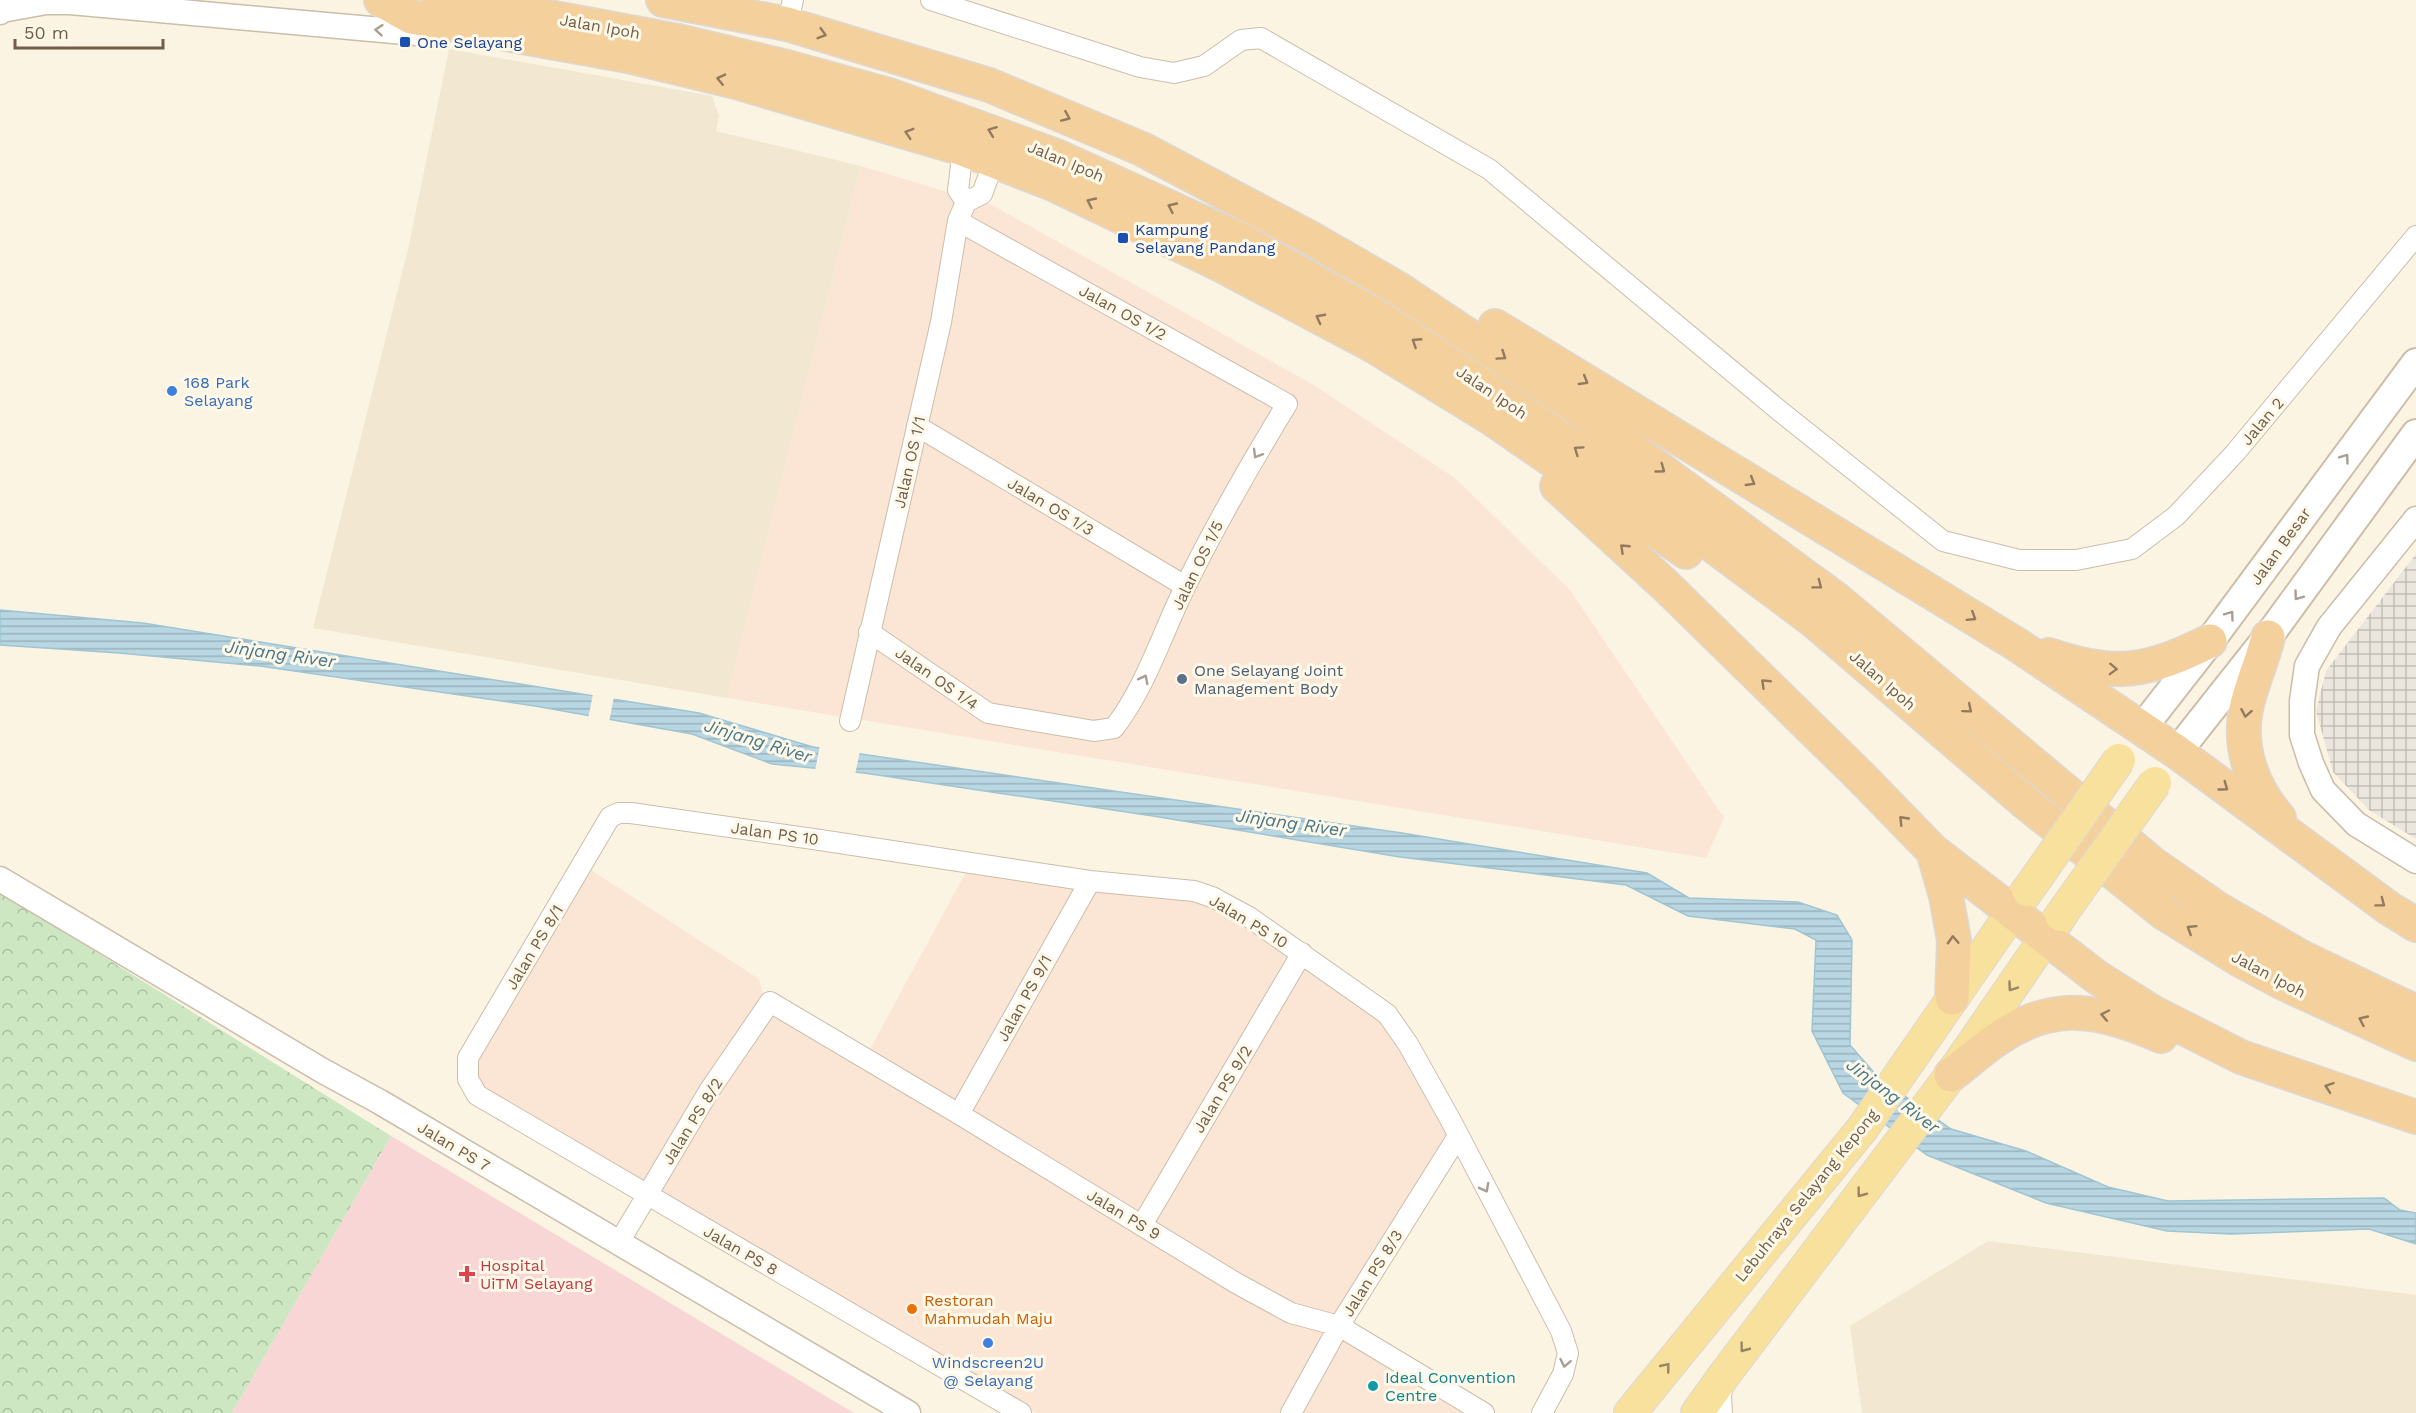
<svg xmlns="http://www.w3.org/2000/svg" width="2416" height="1413" font-family="'Work Sans',sans-serif">
  <style>
    .residential { fill: #f2e7d1 }
    .commercial { fill: #fbe6d6 }
    .industrial { fill: url(#industrial-grid) }
    .medical { fill: #f8d6d6 }
    .forest { fill: url(#forest-crowns) }
    .water { fill: url(#water-rules); stroke: #9fc5d4; stroke-width: 1.5 }
    .pier { fill: #fbf4e2 }
    .lines { fill: none; stroke-linecap: round; stroke-linejoin: round }
    .minor-casing { stroke: #cbbda9; stroke-width: 22 }
    .tertiary-casing { stroke: #cbbda9; stroke-width: 27 }
    .secondary-casing { stroke: #cebea8; stroke-width: 32 }
    .primary-casing { stroke: #ddd8d4; stroke-width: 34 }
    .trunk-casing { stroke: #ddd8d4; stroke-width: 36 }
    .minor { stroke: #fff; stroke-width: 20 }
    .tertiary { stroke: #fff; stroke-width: 24 }
    .secondary { stroke: #fff; stroke-width: 28 }
    .primary { stroke: #f7e19d; stroke-width: 32 }
    .trunk { stroke: #f4d09c; stroke-width: 33 }
    .primary-bridge-casing { stroke: #ddd8d4; stroke-width: 34; stroke-linecap: butt }
    .primary-bridge { stroke: #f7e19d; stroke-width: 32 }
    .oneway { stroke: #aa9e92 }
    .oneway2 { stroke: #927a5e }
    .oneway3 { stroke: #998563 }
    .transit-dot { fill: #1a4fb4; stroke: #fef8e8; stroke-width: 2 }
    .shop-dot { fill: #3f7fe0; stroke: #fef8e8; stroke-width: 2 }
    .service-dot { fill: #5c6f8a; stroke: #fef8e8; stroke-width: 2 }
    .health-dot { fill: #e0444e; stroke: #fef8e8; stroke-width: 2 }
    .food-dot { fill: #e8710a; stroke: #fef8e8; stroke-width: 2 }
    .culture-dot { fill: #0f9aa8; stroke: #fef8e8; stroke-width: 2 }
    .labels { text-anchor: middle; stroke-width: 6; stroke-linejoin: round; paint-order: stroke }
    .street-label { font-size: 16px; fill: #715d4a; stroke: #fef8e8 }
    .transit-label { font-size: 16px; fill: #164399; stroke: #fef8e8; text-anchor: start }
    .shop-label { font-size: 16px; fill: #366cbe; stroke: #fef8e8; text-anchor: start }
    .service-label { font-size: 16px; fill: #4e5e75; stroke: #fef8e8; text-anchor: start }
    .health-label { font-size: 16px; fill: #be3a42; stroke: #fef8e8; text-anchor: start }
    .food-label { font-size: 16px; fill: #c56008; stroke: #fef8e8; text-anchor: start }
    .culture-label { font-size: 16px; fill: #0d838f; stroke: #fef8e8; text-anchor: start }
    .water-label { font-size: 18px; font-style: italic; fill: #48778a; stroke: #fef8e8 }
  </style>
  <defs>
    <pattern id="industrial-grid" width="8" height="8" patternUnits="userSpaceOnUse" patternTransform="scale(1.5)"><rect width="8" height="8" fill="#eae5dd"/><path d="M0 4h8M4 0v8" fill="none" stroke="#c2bdb5"/></pattern>
    <pattern id="forest-crowns" width="20" height="18" patternUnits="userSpaceOnUse" patternTransform="scale(1.5)"><rect width="20" height="18" fill="#cce7c2"/><path d="M2 6a3 3 0 1 1 6 0M12 15a3 3 0 1 1 6 0" fill="none" stroke="#aabea0"/></pattern>
    <pattern id="water-rules" width="6" height="5" patternUnits="userSpaceOnUse" patternTransform="scale(1.5)"><rect width="6" height="5" fill="#b8d7e3"/><path d="M0 2.5h6" fill="none" stroke="#9ab2ba"/></pattern>
  </defs>
  <rect width="100%" height="100%" fill="#fbf4e2"/>
  <path class="residential" d="M449 49 712 96 719 116 716 131 861 166 727 698 313 628 409 245Z
    M1988 1241 2416 1295V1413H1862L1850 1326Z"/>
  <path class="commercial" d="M861 166 994 206 1312 384 1455 478 1570 590 1724 818 1706 858 727 698Z
    M591 870 759 979 764 998 862 1064 967 870 1192 897 1212 906 1378 1016 1403 1050 1450 1135 1327 1328 1471 1413H1036L483 1090 476 1076 475 1058Z"/>
  <path class="industrial" d="M2416 554V839L2369 810 2333 772 2316 711 2326 671Z"/>
  <path class="medical" d="M391 1136 854 1413H232Z"/>
  <path class="forest" d="M0 892 391 1136 232 1413H0Z"/>
  <path class="water" d="M0 610 143 623 699 713 813 747 1402 833 1647 873 1689 898 1798 902 1837 915 1852 940 1850 1045 1877 1076 1951 1129 2026 1151 2108 1187 2168 1201 2384 1198 2400 1210 2416 1213V1244L2369 1229 2231 1234 2167 1231 2046 1203 1927 1155 1843 1093 1812 1031 1816 940 1795 929 1688 916 1626 885 1400 857 1153 816 864 773 772 764 692 734 535 706 260 666 119 653 0 645Z"/>
  <path class="pier" d="M593 694 614 697 609 722 588 719Z
    M820 745 860 751 855 775 815 771Z"/>
  <g class="lines">
    <defs>
      <path id="minor" d="M931 0 1140 67 1174 73 1204 66 1241 40 1261 38 1489 169 1781 412 1943 541 2019 560H2076L2132 549 2176 516 2235 453 2416 236
        M787 24 793 0
        M963 149 958 190 966 202
        M917 426 1185 586
        M869 632 988 713 1094 731 1114 728C1147 685 1162 633 1186 585 1217 522 1251 463 1287 404L958 221
        M850 721 941 322 958 221 966 202 982 194 994 161
        M959 1114 1090 881
        M1142 1225 1302 953
        M618 1244 709 1091 770 1002 959 1114 1236 1283 1291 1313 1339 1326 1484 1413
        M1021 1413 477 1095 468 1079V1058L610 817 619 813H631L820 840 1090 881 1194 891 1212 897 1249 917 1387 1014 1408 1044 1450 1119 1561 1331 1568 1353 1563 1374 1542 1413
        M1291 1413 1339 1326 1458 1136
        M1722 1413 1721 1396 1724 1379"/>
      <path id="tertiary" d="M0 12 2 10 46 2H70L438 35
        M2416 519 2329 627 2307 666 2302 701V735L2311 763 2323 790 2356 824 2416 861
        M0 879 323 1071 380 1102 908 1413"/>
      <path id="secondary" d="M2142 728 2210 641 2416 363
        M2177 752 2268 637 2416 434"/>
      <path id="primary" d="M1630 1413 1862 1129 2027 891
        M1697 1413 1725 1374 1951 1075 2060 917"/>
      <path id="trunk" d="M381 0 411 17 628 56 736 82 963 149 1053 184 1219 264 1372 345 1491 418 1686 552
        M438 0 549 17 678 41 787 67 889 95 1056 156 1237 238 1380 318 1521 411 1661 507 1814 621 2026 803 2164 913 2240 960 2283 983 2416 1044
        M663 0 787 24 989 85 1142 149 1312 239 1397 288 1570 403 1836 599 2153 864 2218 909 2303 958 2416 1012
        M1495 326 2016 644 2177 752 2390 909 2416 925
        M1557 486 1666 586 1860 776 1933 851 2098 978 2154 1013 2241 1057 2416 1117
        M2268 637C2262 662 2251 685 2246 709 2238 749 2253 788 2279 818
        M2049 655C2116 678 2148 672 2210 641
        M1933 851 1946 896 1954 940 1952 998
        M1951 1075C1967 1063 1982 1049 1999 1038 2055 999 2104 1011 2161 1036"/>
    </defs>
    <use href="#minor" class="minor-casing"/>
    <use href="#tertiary" class="tertiary-casing"/>
    <use href="#secondary" class="secondary-casing"/>
    <use href="#primary" class="primary-casing"/>
    <use href="#trunk" class="trunk-casing"/>
    <use href="#minor" class="minor"/>
    <use href="#tertiary" class="tertiary"/>
    <use href="#secondary" class="secondary"/>
    <use href="#primary" class="primary"/>
    <use href="#trunk" class="trunk"/>
    <defs>
      <path id="primary-bridge" d="M2028 890 2119 760
        M2061 915 2155 783"/>
    </defs>
    <use href="#primary-bridge" class="primary-bridge-casing"/>
    <use href="#primary-bridge" class="primary-bridge"/>
  </g>
  <defs><path id="oneway-chevron" d="M-2-3.5L2.5 0L-2 3.5" fill="none" stroke-width="1.6" stroke-linecap="round" stroke-linejoin="round" transform="scale(1.5)"/></defs>
  <g class="oneway">
    <use href="#oneway-chevron" transform="translate(379 30) rotate(-175)"/>
    <use href="#oneway-chevron" transform="translate(1257 454) rotate(121)"/>
    <use href="#oneway-chevron" transform="translate(2345 458) rotate(-54)"/>
    <use href="#oneway-chevron" transform="translate(2298 596) rotate(126)"/>
    <use href="#oneway-chevron" transform="translate(2230 615) rotate(-54)"/>
    <use href="#oneway-chevron" transform="translate(1144 679) rotate(-63)"/>
    <use href="#oneway-chevron" transform="translate(1485 1188) rotate(62)"/>
    <use href="#oneway-chevron" transform="translate(1565 1363) rotate(101)"/>
  </g>
  <g class="oneway2">
    <use href="#oneway-chevron" transform="translate(822 34) rotate(16)"/>
    <use href="#oneway-chevron" transform="translate(721 79) rotate(-167)"/>
    <use href="#oneway-chevron" transform="translate(1066 117) rotate(23)"/>
    <use href="#oneway-chevron" transform="translate(992 131) rotate(-159)"/>
    <use href="#oneway-chevron" transform="translate(909 133) rotate(-163)"/>
    <use href="#oneway-chevron" transform="translate(1091 202) rotate(-155)"/>
    <use href="#oneway-chevron" transform="translate(1172 207) rotate(-155)"/>
    <use href="#oneway-chevron" transform="translate(1320 318) rotate(-152)"/>
    <use href="#oneway-chevron" transform="translate(1416 342) rotate(-147)"/>
    <use href="#oneway-chevron" transform="translate(1502 356) rotate(34)"/>
    <use href="#oneway-chevron" transform="translate(1584 381) rotate(31)"/>
    <use href="#oneway-chevron" transform="translate(1578 450) rotate(-145)"/>
    <use href="#oneway-chevron" transform="translate(1661 469) rotate(36)"/>
    <use href="#oneway-chevron" transform="translate(1751 482) rotate(31)"/>
    <use href="#oneway-chevron" transform="translate(1624 548) rotate(-137)"/>
    <use href="#oneway-chevron" transform="translate(1818 585) rotate(37)"/>
    <use href="#oneway-chevron" transform="translate(1972 617) rotate(32)"/>
    <use href="#oneway-chevron" transform="translate(2113 669) rotate(2)"/>
    <use href="#oneway-chevron" transform="translate(1765 683) rotate(-136)"/>
    <use href="#oneway-chevron" transform="translate(1968 709) rotate(40)"/>
    <use href="#oneway-chevron" transform="translate(2246 713) rotate(100)"/>
    <use href="#oneway-chevron" transform="translate(2224 787) rotate(36)"/>
    <use href="#oneway-chevron" transform="translate(1903 820) rotate(-134)"/>
    <use href="#oneway-chevron" transform="translate(2381 903) rotate(37)"/>
    <use href="#oneway-chevron" transform="translate(2191 929) rotate(-148)"/>
    <use href="#oneway-chevron" transform="translate(1953 940) rotate(-93)"/>
    <use href="#oneway-chevron" transform="translate(2105 1015) rotate(-168)"/>
    <use href="#oneway-chevron" transform="translate(2363 1020) rotate(-155)"/>
    <use href="#oneway-chevron" transform="translate(2329 1087) rotate(-161)"/>
  </g>
  <g class="oneway3">
    <use href="#oneway-chevron" transform="translate(2012 987) rotate(125)"/>
    <use href="#oneway-chevron" transform="translate(1861 1193) rotate(127)"/>
    <use href="#oneway-chevron" transform="translate(1744 1348) rotate(127)"/>
    <use href="#oneway-chevron" transform="translate(1666 1367) rotate(-51)"/>
  </g>
  <g class="transit-dot">
    <rect x="399" y="36" width="12" height="12" rx="3"/>
    <rect x="1117" y="232" width="12" height="12" rx="3"/>
  </g>
  <g class="shop-dot">
    <circle cx="172" cy="391" r="6"/>
    <circle cx="988" cy="1343" r="6"/>
  </g>
  <circle class="service-dot" cx="1182" cy="679" r="6"/>
  <path class="health-dot" d="M464 1265h6v6h6v6h-6v6h-6v-6h-6v-6h6z"/>
  <circle class="food-dot" cx="912" cy="1309" r="6"/>
  <circle class="culture-dot" cx="1373" cy="1386" r="6"/>
  <g class="labels">
    <g class="street-label">
      <text transform="translate(600 26) rotate(10)" y="6">Jalan Ipoh</text>
      <text transform="translate(1066 161) rotate(23)" y="6">Jalan Ipoh</text>
      <text transform="translate(1123 312) rotate(29)" y="6">Jalan OS 1/2</text>
      <text transform="translate(1492 392) rotate(34)" y="6">Jalan Ipoh</text>
      <text transform="translate(2262 421) rotate(-50)" y="6">Jalan 2</text>
      <text transform="translate(909 462) rotate(-77)" y="6">Jalan OS 1/1</text>
      <text transform="translate(1051 506) rotate(31)" y="6">Jalan OS 1/3</text>
      <text transform="translate(2280 546) rotate(-54)" y="6">Jalan Besar</text>
      <text transform="translate(1197 565) rotate(-64)" y="6">Jalan OS 1/5</text>
      <text transform="translate(937 678) rotate(35)" y="6">Jalan OS 1/4</text>
      <text transform="translate(1883 680) rotate(41)" y="6">Jalan Ipoh</text>
      <text transform="translate(775 833) rotate(8)" y="6">Jalan PS 10</text>
      <text transform="translate(1249 921) rotate(31)" y="6">Jalan PS 10</text>
      <text transform="translate(534 947) rotate(-59)" y="6">Jalan PS 8/1</text>
      <text transform="translate(2269 974) rotate(28)" y="6">Jalan Ipoh</text>
      <text transform="translate(1024 998) rotate(-61)" y="6">Jalan PS 9/1</text>
      <text transform="translate(1222 1089) rotate(-59)" y="6">Jalan PS 9/2</text>
      <text transform="translate(692 1121) rotate(-58)" y="6">Jalan PS 8/2</text>
      <text transform="translate(454 1146) rotate(31)" y="6">Jalan PS 7</text>
      <text transform="translate(1806 1195) rotate(-51)" y="6">Lebuhraya Selayang Kepong</text>
      <text transform="translate(1124 1214) rotate(31)" y="6">Jalan PS 9</text>
      <text transform="translate(741 1250) rotate(30)" y="6">Jalan PS 8</text>
      <text transform="translate(1372 1273) rotate(-58)" y="6">Jalan PS 8/3</text>
    </g>
    <g class="transit-label">
      <text x="417" y="48">One Selayang</text>
      <text x="1135" y="235">Kampung<tspan x="1135" dy="18">Selayang Pandang</tspan></text>
    </g>
    <g class="shop-label">
      <text x="184" y="388">168 Park<tspan x="184" dy="18">Selayang</tspan></text>
      <text x="988" y="1368" text-anchor="middle">Windscreen2U<tspan x="988" dy="18">@ Selayang</tspan></text>
    </g>
    <g class="service-label">
      <text x="1194" y="676">One Selayang Joint<tspan x="1194" dy="18">Management Body</tspan></text>
    </g>
    <g class="health-label">
      <text x="480" y="1271">Hospital<tspan x="480" dy="18">UiTM Selayang</tspan></text>
    </g>
    <g class="food-label">
      <text x="924" y="1306">Restoran<tspan x="924" dy="18">Mahmudah Maju</tspan></text>
    </g>
    <g class="culture-label">
      <text x="1385" y="1383">Ideal Convention<tspan x="1385" dy="18">Centre</tspan></text>
    </g>
    <g class="water-label">
      <text transform="translate(280 654) rotate(8)" y="6">Jinjang River</text>
      <text transform="translate(758 741) rotate(17)" y="6">Jinjang River</text>
      <text transform="translate(1291 823) rotate(8)" y="6">Jinjang River</text>
      <text transform="translate(1893 1096) rotate(37)" y="6">Jinjang River</text>
    </g>
  </g>
  <path d="M15 39v9h148v-9" fill="none" stroke="#715d4a" stroke-width="3"/>
  <text x="24" y="39" font-size="18" fill="#715d4a" stroke="#fef8e8" stroke-width="4.5" paint-order="stroke">50 m</text>
</svg>
